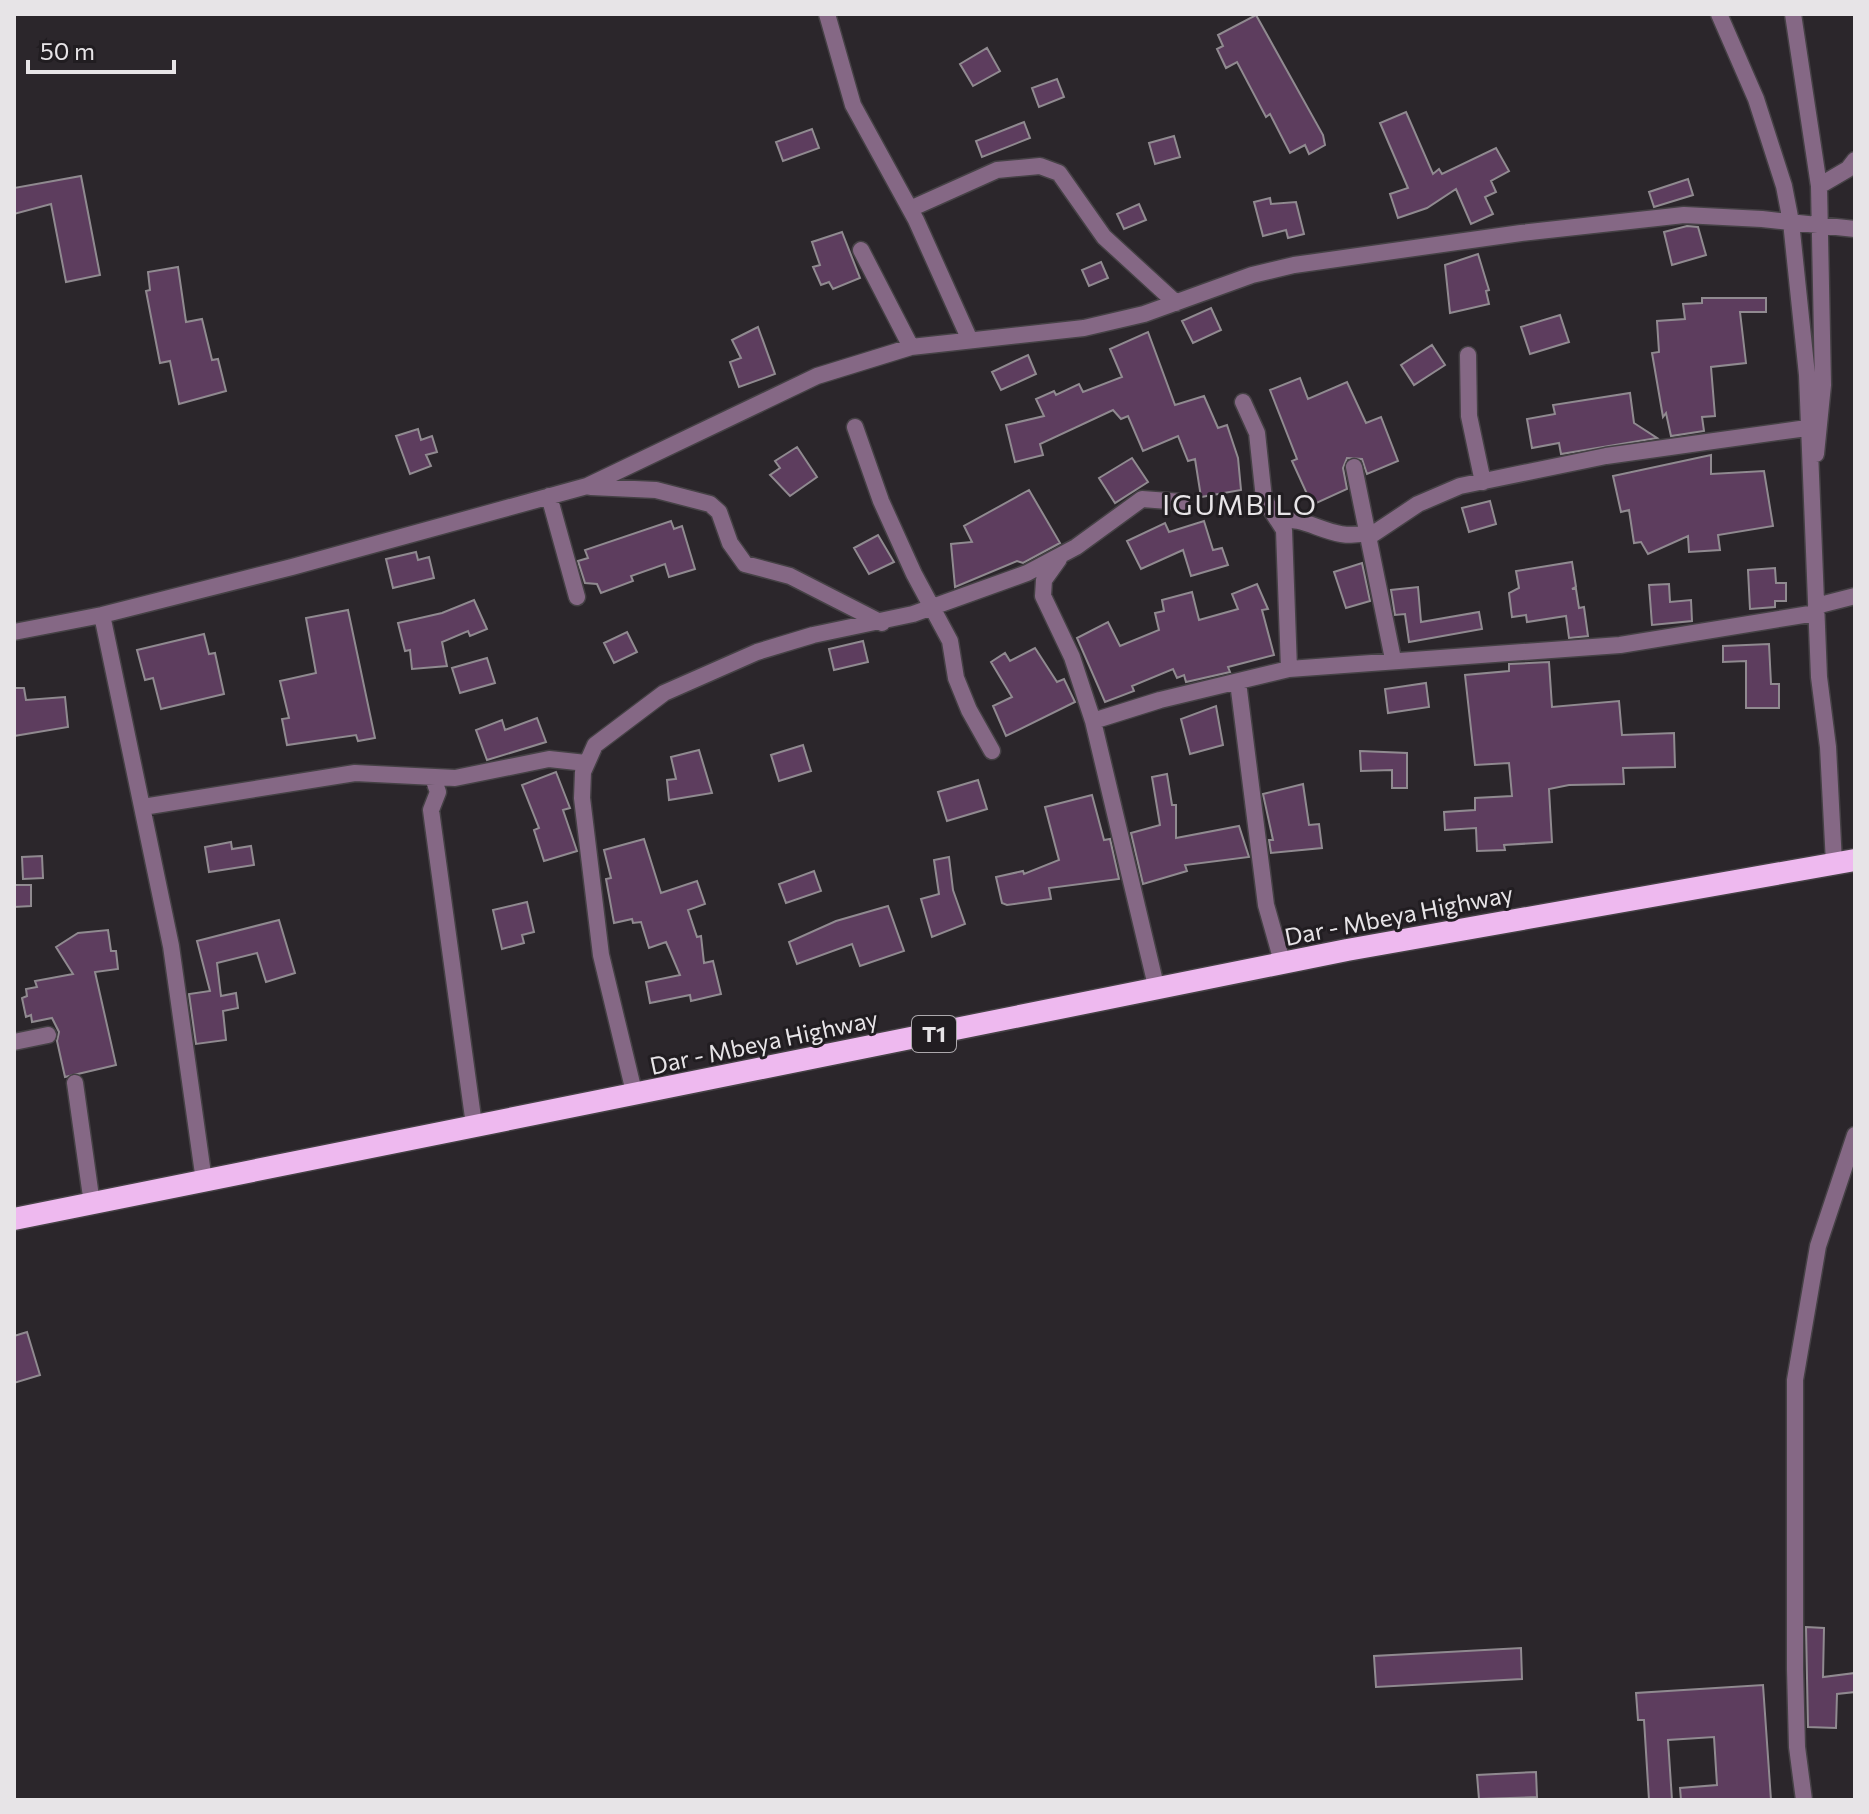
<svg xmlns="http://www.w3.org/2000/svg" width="1869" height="1814" font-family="Commissioner,sans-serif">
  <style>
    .building { fill: #5d3d5e; stroke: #908a90; stroke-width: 2 }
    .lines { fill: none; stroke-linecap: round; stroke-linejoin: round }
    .minor-casing { stroke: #454145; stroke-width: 19 }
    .trunk-casing { stroke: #454145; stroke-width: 25 }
    .minor { stroke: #856885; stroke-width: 16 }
    .trunk { stroke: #eeb9ef; stroke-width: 22 }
    .labels { text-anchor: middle; stroke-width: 6; stroke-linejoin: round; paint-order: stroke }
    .shield { fill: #211d21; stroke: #aca8ac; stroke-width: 2 }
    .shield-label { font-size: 22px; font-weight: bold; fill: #e7e4e7 }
    .street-label { font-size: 24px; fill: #e7e4e7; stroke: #211d21 }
    .quarter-label { font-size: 28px; letter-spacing: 2px; fill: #e7e4e7; stroke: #211d21 }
  </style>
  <rect width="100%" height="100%" fill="#2b262b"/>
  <path class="building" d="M1256 15 1323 135 1325 145 1309 154 1305 145 1290 153 1270 114 1266 117 1237 62 1226 68 1217 49 1223 46 1218 35Z
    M987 48 1000 71 973 86 960 64Z
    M1057 79 1064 97 1039 107 1032 88Z
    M1406 112 1433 174 1439 169 1442 174 1496 148 1509 171 1491 181 1496 192 1485 197 1493 214 1471 224 1456 189 1427 208 1398 218 1390 194 1408 188 1380 123Z
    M1024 122 1030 138 982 157 976 141Z
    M812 129 819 148 783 161 776 142Z
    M1174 136 1180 157 1155 164 1149 143Z
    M81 176 100 275 66 282 51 204 14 214V188Z
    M1688 179 1693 195 1654 207 1649 192Z
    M1270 198 1271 204 1296 202 1304 234 1288 238 1286 230 1263 236 1254 202Z
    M1139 204 1146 220 1124 229 1117 214Z
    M1687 226 1698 227 1706 255 1672 265 1664 232Z
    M842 232 860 278 833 289 829 282 821 285 813 267 820 265 812 242Z
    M1478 254 1489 290 1486 291 1489 304 1450 313 1445 265Z
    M1101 262 1108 278 1089 286 1082 270Z
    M178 267 186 322 202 319 212 360 218 359 226 391 179 404 170 361 160 363 146 291 150 290 148 272Z
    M1702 298H1766V312H1740L1746 363 1711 367 1715 416 1702 417 1704 431 1671 436 1666 413 1663 417 1652 353 1659 352 1657 321 1685 319 1683 304 1702 303Z
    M1211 308 1221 330 1193 343 1182 321Z
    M1560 315 1569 342 1530 354 1521 327Z
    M758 327 775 374 739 387 730 362 741 358 732 340Z
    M1148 332 1175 405 1204 396 1218 428 1227 425 1238 458 1241 490 1201 497 1195 459 1188 461 1178 436 1143 451 1128 416 1121 419 1113 410 1040 444 1043 455 1015 462 1006 425 1044 416 1036 399 1054 391 1056 395 1079 384 1083 392 1122 377 1110 349Z
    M1432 345 1445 365 1414 385 1401 365Z
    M1028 355 1036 374 1001 390 992 372Z
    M1300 378 1308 399 1347 382 1366 423 1381 417 1398 461 1367 474 1362 459 1347 458 1343 468 1347 489 1312 505 1292 461 1297 459 1270 390Z
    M1630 393 1634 423 1657 438 1561 454 1559 443 1532 448 1527 419 1555 414 1553 405Z
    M418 429 421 440 432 436 437 452 426 455 431 466 410 474 396 436Z
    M797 447 817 477 790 496 770 475 780 468 775 461Z
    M1711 455V474L1764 471 1773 526 1718 535 1720 550 1689 552 1688 536 1648 554 1641 542 1634 543 1629 510 1621 512 1613 476Z
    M1132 458 1148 482 1115 503 1099 478Z
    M1029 490 1060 543 1023 563 1017 561 955 587 951 544 972 542 964 526Z
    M1490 501 1496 524 1469 532 1462 508Z
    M671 521 674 529 682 526 695 569 669 577 665 564 631 576 633 581 601 593 597 584 585 583 578 561 588 558 585 550Z
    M1204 521 1213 550 1222 548 1228 565 1191 576 1183 550 1141 569 1127 541 1165 523 1169 532Z
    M878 535 894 562 869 574 854 548Z
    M416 552 418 560 429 557 434 578 393 588 386 559Z
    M1572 562 1576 587 1572 589H1576L1579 608 1584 607 1588 636 1569 638 1566 616 1527 622 1526 615 1512 617 1509 593 1519 588 1516 571Z
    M1362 563 1370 601 1346 608 1334 572Z
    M1775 568 1776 583H1786V601H1775V607L1750 609 1748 570Z
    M1257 584 1268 609 1262 610 1274 655 1228 667 1230 672 1186 682 1184 675 1177 678 1173 669 1132 686 1134 691 1105 702 1077 638 1108 622 1120 646 1159 630 1155 613 1164 611 1162 600 1192 592 1199 620 1238 609 1232 594Z
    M1669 584 1670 602 1691 600 1692 621 1652 625 1649 585Z
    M1418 587 1421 622 1479 612 1482 629 1409 642 1405 614 1395 615 1391 590Z
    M474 600 487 629 470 636 468 631 442 642 447 666 412 669 410 650 405 651 398 623 442 613Z
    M348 610 375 738 358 741 356 735 287 745 282 719 289 718 280 681 316 673 306 618Z
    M627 632 637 652 614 663 604 643Z
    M204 634 209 654 215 653 224 694 161 709 153 678 145 680 137 650Z
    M863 641 868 662 834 670 829 649Z
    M1769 644 1771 684H1779V708H1746V661L1723 662V646Z
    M1035 648 1057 682 1064 679 1075 702 1006 736 993 706 1012 697 991 662 1005 653 1010 661Z
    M487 658 495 683 460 693 452 668Z
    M1549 662 1552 707 1619 701 1622 735 1674 733 1675 767 1623 768 1624 784 1569 785 1549 789 1552 842 1504 845 1505 850 1477 851 1476 828 1445 830 1444 812 1475 810V798L1512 796 1509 763 1475 765 1465 675 1509 671V664Z
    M1426 683 1429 707 1388 713 1385 689Z
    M14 688H24L26 700 65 697 68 727 14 736Z
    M1216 706 1223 745 1190 754 1181 719Z
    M537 718 546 742 487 760 476 730 502 720 505 730Z
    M803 745 811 771 779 781 771 755Z
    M699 750 712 793 669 800 667 780 676 779 671 757Z
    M1360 751 1407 753V788H1392V770L1361 771Z
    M556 772 570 808 563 810 577 851 544 861 534 830 539 828 522 785Z
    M1167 774 1172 805H1176V838L1239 826 1249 857 1185 865 1187 871 1143 884 1131 833 1160 825 1152 777Z
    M978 780 987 809 947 821 938 792Z
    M1303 784 1309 825 1319 824 1322 848 1271 853 1269 840H1273L1263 794Z
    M1092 795 1104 840 1110 839 1119 879 1049 888 1051 899 1007 905 1002 903 996 877 1023 871 1024 874 1059 860 1045 807Z
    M644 839 661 893 697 881 705 904 688 910 697 937 701 936 704 963 713 961 721 994 691 1001 690 995 650 1003 646 982 680 975 666 942 649 948 641 922 633 923 632 919 614 923 606 879 611 878 604 850Z
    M231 842 232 849 251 846 254 865 209 872 205 847Z
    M42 856 43 878 23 879 22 857Z
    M949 857 953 890 965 924 932 937 921 899 939 894 934 860Z
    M814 871 821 891 786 903 779 884Z
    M14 885H31V906L14 907Z
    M527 902 534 932 522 935 524 943 502 949 493 910Z
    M888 906 904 951 860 966 852 944 797 964 789 942 836 921Z
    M279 920 295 973 266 982 257 953 217 963 221 996 236 993 238 1008 223 1011 226 1040 196 1044 189 994 210 991 197 941Z
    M108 930 111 951H116L118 969 95 972 116 1065 65 1077 57 1041 59 1032 52 1018 32 1022 31 1015 26 1017 22 998 27 996 26 989 37 987 35 981 73 974 56 947 78 933Z
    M27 1332 40 1375 14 1383V1336Z
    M1806 1627 1824 1628 1823 1677 1855 1673V1692L1837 1694 1836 1728 1808 1727Z
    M1521 1648 1522 1679 1376 1687 1374 1656Z
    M1763 1685 1771 1800H1681L1680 1788 1717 1785 1714 1737 1668 1740 1672 1800H1649L1644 1720H1638L1636 1693Z
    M1536 1772 1537 1797 1479 1799 1477 1775Z"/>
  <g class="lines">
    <defs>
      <path id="minor" d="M827 14 853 105 916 220 969 338
        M1719 14 1756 99 1784 186 1791 222 1807 375 1819 677 1828 747 1834 863
        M1793 14 1819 186 1823 385 1816 454
        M1819 186 1848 169 1855 160
        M910 209 997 170 1040 166 1059 173 1104 237 1176 303
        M861 250 911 347
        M1468 355 1469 416 1483 482
        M1243 402 1257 433 1264 499 1284 530 1289 669
        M855 427 881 501 914 574 950 641 956 678 969 710 992 751
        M1354 467 1393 659
        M591 487 656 490 710 504 719 512 730 543 745 564 790 576 882 623
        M549 496 577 597
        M1279 521C1308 514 1332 544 1369 532
        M1370 536 1418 504 1460 486 1606 456 1807 428
        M1059 559 1044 580 1043 596 1072 657 1093 721 1157 990
        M1816 606 1855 596
        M102 615 171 946 204 1181
        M14 632 102 615 292 567 587 486 817 376 911 347 1084 328 1144 314 1252 275 1294 265 1521 233 1684 215 1762 219 1855 229
        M1238 682 1266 905 1283 965
        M1093 721 1160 700 1289 669 1620 645 1816 613
        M433 778 438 792 431 810 433 825 474 1125
        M143 807 355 773 455 778 549 759 586 763
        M14 1042 48 1035
        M75 1083 92 1204
        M635 1096 601 955 582 798 583 772 595 745 664 693 757 652 813 635 913 614 1027 573 1076 547 1142 499 1182 502
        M1804 1800 1797 1747 1795 1669V1380L1818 1246 1855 1135"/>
      <path id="trunk" d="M14 1219 1347 950 1855 860"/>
    </defs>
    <use href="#minor" class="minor-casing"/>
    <use href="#trunk" class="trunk-casing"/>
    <use href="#minor" class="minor"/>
    <use href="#trunk" class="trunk"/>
  </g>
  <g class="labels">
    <rect class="shield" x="912" y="1016" width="44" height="36" rx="6"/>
    <g class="shield-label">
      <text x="934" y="1042">T1</text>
    </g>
    <g class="street-label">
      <text transform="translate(1399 916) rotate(-11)" y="8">Dar - Mbeya Highway</text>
      <text transform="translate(764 1043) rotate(-12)" y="8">Dar - Mbeya Highway</text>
    </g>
    <g class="quarter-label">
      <text x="1240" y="515">IGUMBILO</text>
    </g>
  </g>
  <rect width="1869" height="1814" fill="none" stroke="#e7e4e7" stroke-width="32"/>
  <path d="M28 60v12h146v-12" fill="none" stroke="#e7e4e7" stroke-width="4"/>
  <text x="40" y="60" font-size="24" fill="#e7e4e7" stroke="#211d21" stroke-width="6" paint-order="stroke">50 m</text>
</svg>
